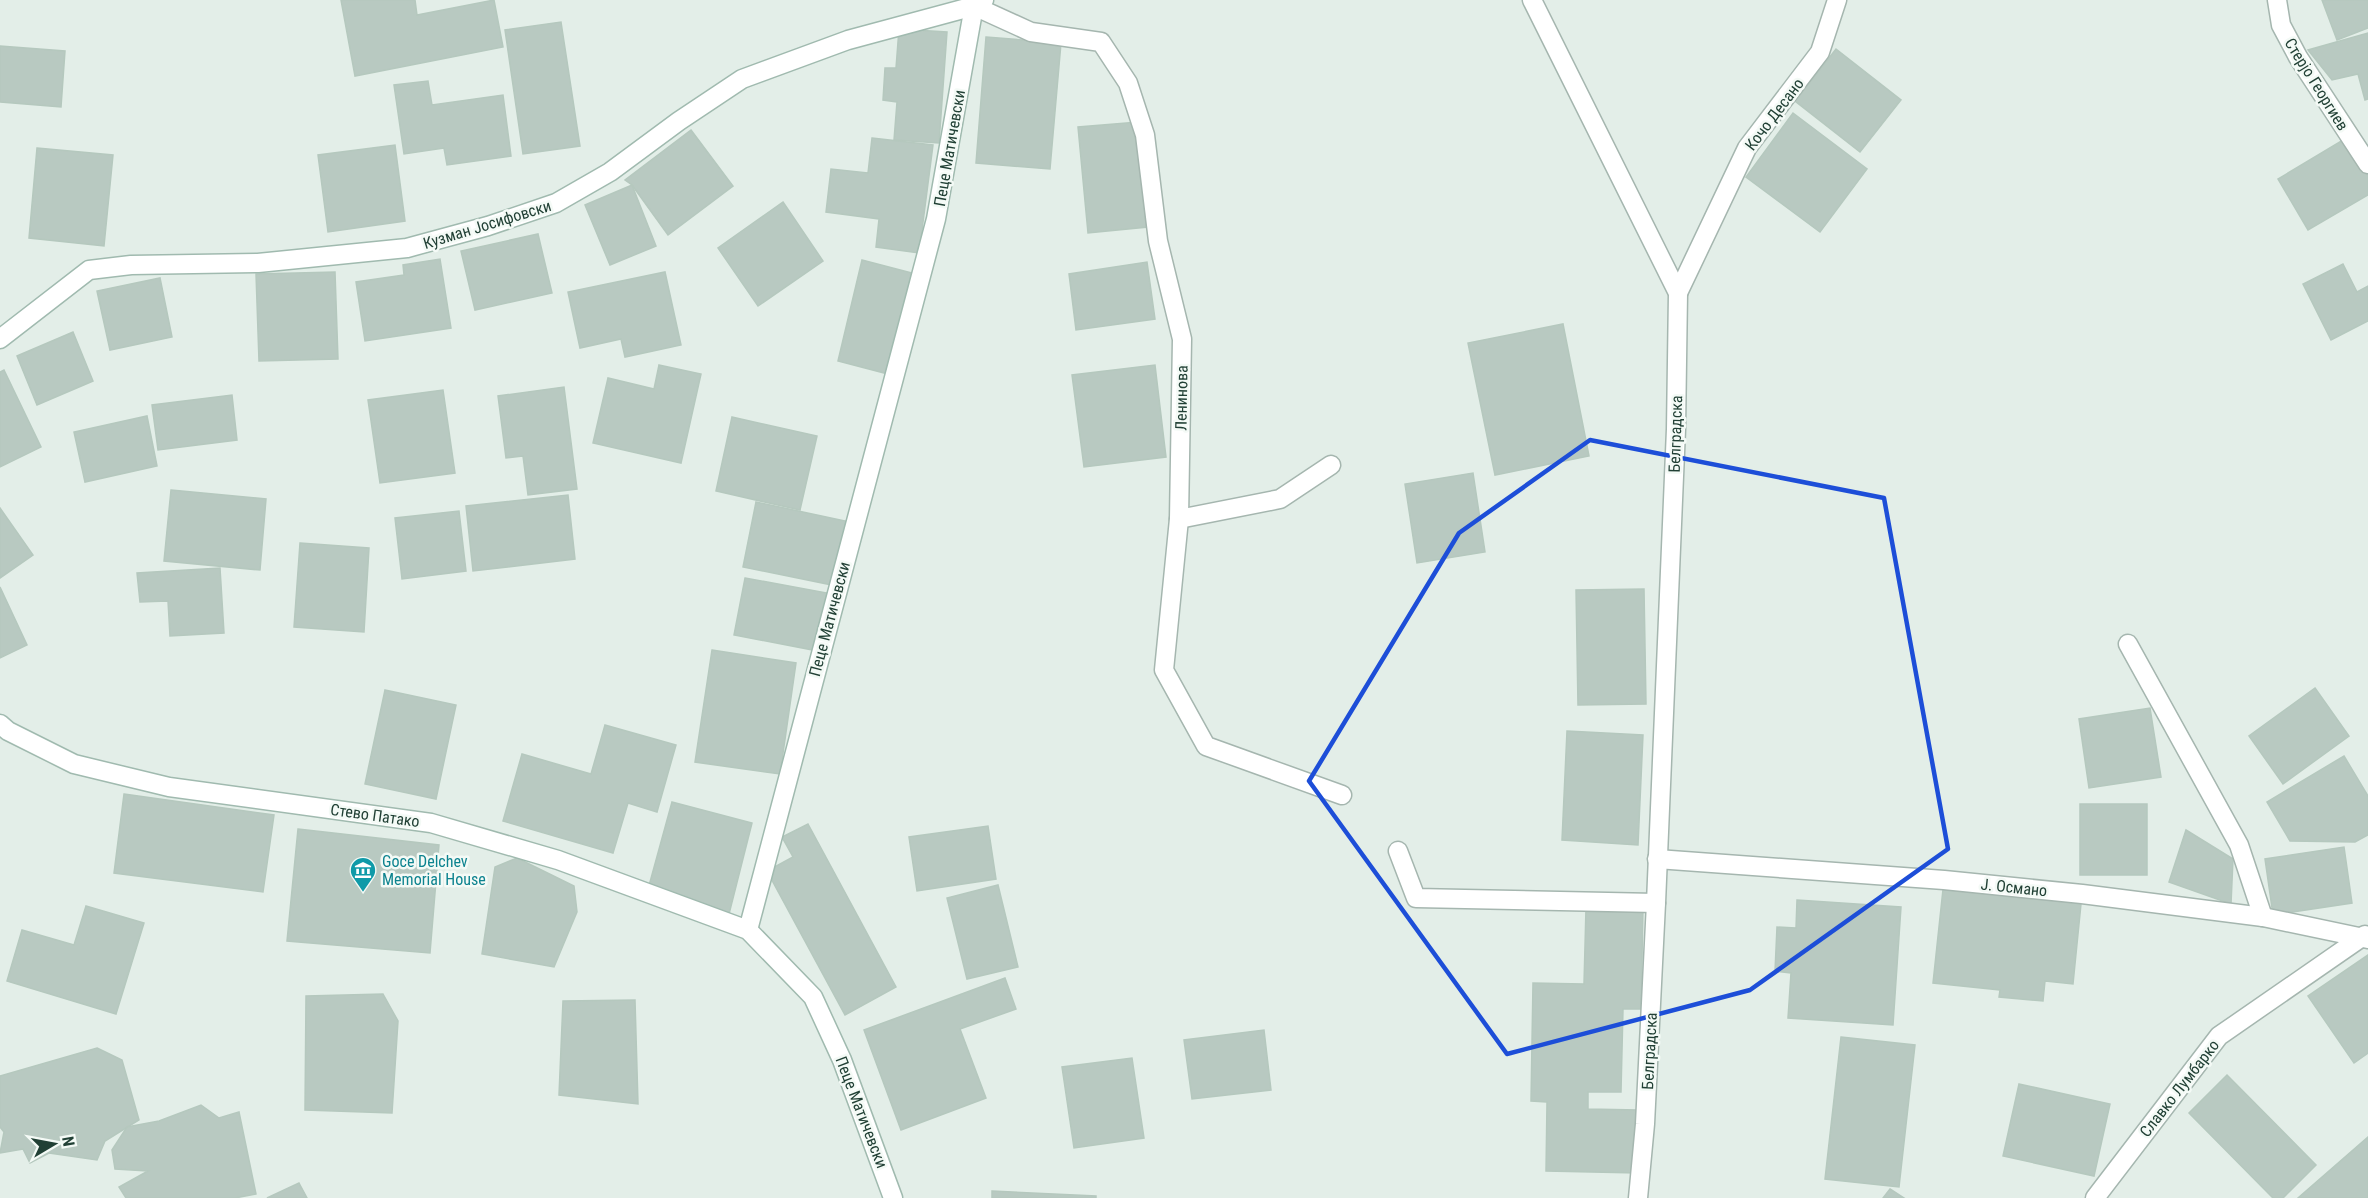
<svg xmlns="http://www.w3.org/2000/svg" width="2368" height="1198" viewBox="0 0 2368 1198" font-family="'Roboto Condensed',sans-serif">
	<style>
		.building { fill: #b8c9c1; stroke: #b5c8be; stroke-width: 1.5 }
		.lines { fill: none; stroke-linecap: round; stroke-linejoin: round }
		.street-casing { stroke: #a5b6af; stroke-width: 21 }
		.secondary-casing { stroke: #a0baaf; stroke-width: 21 }
		.street { stroke: #fff; stroke-width: 18 }
		.secondary { stroke: #fff; stroke-width: 18 }
		.marked { fill: none; stroke: #1d4ed8; stroke-width: 4.5; stroke-linejoin: round }
		.labels { text-anchor: middle; stroke-width: 5; stroke-linejoin: round; paint-order: stroke }
		.street-label { font-size: 16px; fill: #214035; stroke: #f4faf6 }
		.culture-label { font-size: 16px; fill: #0d838f; stroke: #f4faf6; text-anchor: start }
	</style>
	<rect width="100%" height="100%" fill="#e3eee8"/>
	<!-- building -->
	<g class="building">
		<path d="M 341,0 L 415,0 L 417,15 L 494,0 L 503,47 L 355,76 Z"/>
		<path d="M 2322,0 L 2368,0 L 2368,28 L 2337,40 Z"/>
		<path d="M 561,22 L 580,146 L 523,154 L 505,30 Z"/>
		<path d="M 899,29 L 947,32 L 939,143 L 894,140 L 897,102 L 883,100 L 885,68 L 896,68 Z"/>
		<path d="M 2368,33 L 2368,99 L 2365,100 L 2358,74 L 2332,80 L 2308,50 Z"/>
		<path d="M 986,37 L 1061,43 L 1050,169 L 976,163 Z"/>
		<path d="M 0,46 L 65,51 L 61,107 L 0,102 Z"/>
		<path d="M 1836,49 L 1901,100 L 1860,152 L 1795,101 Z"/>
		<path d="M 428,81 L 432,105 L 503,95 L 511,156 L 447,165 L 444,148 L 404,154 L 394,85 Z"/>
		<path d="M 1793,113 L 1867,169 L 1820,232 L 1746,177 Z"/>
		<path d="M 1138,122 L 1148,227 L 1088,233 L 1078,127 Z"/>
		<path d="M 691,130 L 733,186 L 668,235 L 632,185 L 625,180 Z"/>
		<path d="M 2348,137 L 2368,171 L 2368,195 L 2308,230 L 2278,179 Z"/>
		<path d="M 872,138 L 933,145 L 919,253 L 876,247 L 879,219 L 826,212 L 831,169 L 868,173 Z"/>
		<path d="M 395,145 L 405,221 L 328,232 L 318,155 Z"/>
		<path d="M 37,148 L 113,155 L 104,246 L 29,238 Z"/>
		<path d="M 632,185 L 656,246 L 610,265 L 585,205 Z"/>
		<path d="M 783,202 L 823,261 L 758,306 L 718,248 Z"/>
		<path d="M 538,234 L 552,293 L 475,310 L 461,251 Z"/>
		<path d="M 440,259 L 451,328 L 365,341 L 356,282 L 404,275 L 403,265 Z"/>
		<path d="M 862,260 L 912,273 L 888,374 L 838,361 Z"/>
		<path d="M 1147,262 L 1155,319 L 1076,330 L 1069,274 Z"/>
		<path d="M 2343,264 L 2357,292 L 2368,286 L 2368,321 L 2331,340 L 2303,284 Z"/>
		<path d="M 335,272 L 338,359 L 259,361 L 256,274 Z"/>
		<path d="M 665,272 L 681,345 L 625,357 L 621,339 L 580,348 L 568,292 Z"/>
		<path d="M 160,278 L 172,337 L 110,350 L 97,291 Z"/>
		<path d="M 1563,324 L 1589,456 L 1495,475 L 1468,343 Z"/>
		<path d="M 73,332 L 93,381 L 37,405 L 17,356 Z"/>
		<path d="M 659,365 L 701,374 L 681,463 L 593,443 L 608,378 L 654,389 Z"/>
		<path d="M 1155,365 L 1166,457 L 1084,467 L 1072,375 Z"/>
		<path d="M 4,370 L 41,447 L 0,467 L 0,372 Z"/>
		<path d="M 564,387 L 577,489 L 528,495 L 523,456 L 506,458 L 498,396 Z"/>
		<path d="M 443,390 L 455,473 L 380,483 L 368,400 Z"/>
		<path d="M 232,395 L 237,440 L 158,450 L 152,405 Z"/>
		<path d="M 147,416 L 157,466 L 85,482 L 74,432 Z"/>
		<path d="M 732,417 L 817,436 L 800,510 L 716,491 Z"/>
		<path d="M 1473,473 L 1485,552 L 1417,563 L 1405,484 Z"/>
		<path d="M 171,490 L 266,499 L 260,570 L 164,561 Z"/>
		<path d="M 568,495 L 575,559 L 473,571 L 466,506 Z"/>
		<path d="M 756,502 L 850,522 L 837,586 L 743,567 Z"/>
		<path d="M 0,508 L 33,555 L 0,578 Z"/>
		<path d="M 459,511 L 466,571 L 402,579 L 395,518 Z"/>
		<path d="M 300,543 L 369,548 L 364,632 L 294,627 Z"/>
		<path d="M 220,568 L 224,633 L 170,636 L 168,601 L 140,602 L 137,573 Z"/>
		<path d="M 745,578 L 827,593 L 818,651 L 734,635 Z"/>
		<path d="M 0,587 L 27,645 L 0,658 Z"/>
		<path d="M 1644,589 L 1646,704 L 1578,705 L 1576,590 Z"/>
		<path d="M 712,650 L 796,663 L 780,774 L 695,762 Z"/>
		<path d="M 2315,688 L 2349,736 L 2283,784 L 2249,736 Z"/>
		<path d="M 385,690 L 456,705 L 436,799 L 365,784 Z"/>
		<path d="M 2150,708 L 2161,777 L 2089,788 L 2079,719 Z"/>
		<path d="M 605,725 L 676,745 L 657,812 L 628,803 L 613,853 L 503,821 L 522,754 L 591,774 Z"/>
		<path d="M 1567,731 L 1643,735 L 1638,845 L 1562,840 Z"/>
		<path d="M 2344,756 L 2368,796 L 2368,835 L 2355,842 L 2290,841 L 2267,802 Z"/>
		<path d="M 124,794 L 274,815 L 263,892 L 114,873 Z"/>
		<path d="M 672,802 L 752,823 L 729,914 L 647,893 Z"/>
		<rect x="2080" y="804" width="67" height="71"/>
		<path d="M 808,824 L 896,987 L 845,1015 L 767,871 L 793,857 L 782,837 Z"/>
		<path d="M 988,826 L 996,879 L 917,891 L 909,837 Z"/>
		<path d="M 298,829 L 439,845 L 430,953 L 287,941 Z"/>
		<path d="M 2186,830 L 2233,859 L 2231,904 L 2169,882 Z"/>
		<path d="M 2344,847 L 2352,903 L 2273,915 L 2265,859 Z"/>
		<path d="M 517,858 L 574,886 L 577,912 L 554,967 L 482,954 L 495,867 Z"/>
		<path d="M 1944,880 L 2082,894 L 2073,984 L 2045,981 L 2043,1001 L 1999,997 L 2000,990 L 1933,983 Z"/>
		<path d="M 998,885 L 1018,967 L 967,979 L 947,898 Z"/>
		<path d="M 1797,900 L 1901,907 L 1893,1025 L 1788,1018 L 1791,973 L 1775,971 L 1777,927 L 1796,928 Z"/>
		<path d="M 86,906 L 144,923 L 116,1014 L 7,981 L 22,930 L 74,945 Z"/>
		<path d="M 1586,908 L 1643,908 L 1641,1009 L 1623,1009 L 1621,1092 L 1588,1092 L 1588,1109 L 1638,1110 L 1637,1173 L 1546,1171 L 1547,1102 L 1531,1101 L 1533,983 L 1584,984 Z"/>
		<path d="M 2368,955 L 2368,1053 L 2354,1063 L 2308,996 Z"/>
		<path d="M 1005,978 L 1016,1009 L 960,1029 L 986,1098 L 901,1130 L 864,1030 Z"/>
		<path d="M 383,994 L 398,1021 L 392,1113 L 305,1110 L 306,996 Z"/>
		<path d="M 635,1000 L 638,1104 L 559,1095 L 563,1001 Z"/>
		<path d="M 1264,1030 L 1271,1090 L 1192,1099 L 1184,1040 Z"/>
		<path d="M 1841,1037 L 1915,1045 L 1899,1187 L 1825,1179 Z"/>
		<path d="M 97,1048 L 122,1060 L 139,1120 L 105,1141 L 97,1160 L 49,1153 L 30,1163 L 23,1149 L 0,1153 L 4,1132 L 0,1127 L 0,1076 Z"/>
		<path d="M 1132,1058 L 1144,1138 L 1074,1148 L 1062,1067 Z"/>
		<path d="M 2227,1075 L 2316,1165 L 2283,1198 L 2273,1198 L 2189,1113 Z"/>
		<path d="M 2019,1084 L 2110,1104 L 2094,1176 L 2003,1156 Z"/>
		<path d="M 201,1105 L 219,1118 L 239,1112 L 256,1194 L 235,1198 L 126,1198 L 119,1187 L 148,1171 L 115,1169 L 112,1150 L 127,1127 L 159,1121 Z"/>
		<path d="M 2368,1137 L 2368,1198 L 2298,1198 Z"/>
		<path d="M 299,1183 L 307,1198 L 267,1198 Z"/>
		<path d="M 1890,1189 L 1904,1198 L 1883,1198 Z"/>
		<path d="M 992,1191 L 1096,1196 L 1096,1198 L 992,1198 Z"/>
	</g>
	<g class="lines">
		<!-- street casing -->
		<g class="street-casing">
			<g id="street">
				<path d="M 1532,0 L 1678,293 L 1676,429 L 1656,903 L 1645,1124 L 1638,1198"/>
				<path d="M 2277,0 L 2281,25 L 2298,57 L 2368,164"/>
				<path d="M 974,6 L 1031,32 L 1101,42 L 1128,83 L 1145,135 L 1158,241 L 1182,339 L 1179,519 L 1164,670 L 1206,746 L 1342,795"/>
				<path d="M 1678,293 L 1747,148 L 1820,52 L 1837,0"/>
				<path d="M 1179,519 L 1280,499 L 1331,465"/>
				<path d="M 2128,644 L 2239,845 L 2263,917"/>
				<path d="M 1398,851 L 1416,898 L 1656,903"/>
				<path d="M 1657,859 L 1944,880 L 2082,894 L 2263,917 L 2368,939"/>
				<path d="M 2095,1198 L 2219,1036 L 2365,935"/>
			</g>
		</g>
		<!-- secondary casing -->
		<g class="secondary-casing">
			<g id="secondary">
				<path d="M 0,339 L 89,270 L 131,265 L 258,263 L 407,248 L 488,226 L 556,203 L 610,172 L 679,121 L 742,79 L 848,40 L 974,6 L 984,0"/>
				<path d="M 0,724 L 8,731 L 74,764 L 169,787 L 431,823 L 558,860 L 748,930 L 813,997 L 842,1060 L 893,1198"/>
				<path d="M 748,930 L 936,219 L 974,6"/>
			</g>
		</g>
		<!-- street -->
		<use href="#street" class="street"/>
		<!-- secondary -->
		<use href="#secondary" class="secondary"/>
	</g>
	<!-- marked area -->
	<path class="marked" d="M 1590,440 L 1884,498 L 1948,849 L 1750,990 L 1507,1054 L 1309,781 L 1459,533 Z"/>
	<!-- icons -->
	<defs>
		<g id="museum-pin" transform="scale(1.35)"><path d="M0 17L-7.5 6A9.5 9.5 0 1 1 7.5 6Z" fill="#0f9aa8" stroke="#f4faf6"/><path d="M0-6L6-3V-2H-6V-3ZM-5-1h2V3h-2ZM-1-1h2V3h-2ZM3-1h2V3H3ZM-6 4H6V6H-6Z" fill="#fff"/></g>
	</defs>
	<g fill-rule="evenodd">
		<use href="#museum-pin" x="363" y="870"/>
	</g>
	<g class="labels">
		<!-- street labels -->
		<g class="street-label">
			<text transform="translate(2317 84) rotate(58)" y="6">Стерјо Георгиев</text>
			<text transform="translate(1774 114) rotate(-53)" y="6">Кочо Десано</text>
			<text transform="translate(949 148) rotate(-80)" y="6">Пеце Матичевски</text>
			<text transform="translate(487 224) rotate(-17)" y="6">Кузман Јосифовски</text>
			<text transform="translate(1181 398) rotate(-89)" y="6">Ленинова</text>
			<text transform="translate(1675 434) rotate(-88)" y="6">Белградска</text>
			<text transform="translate(829 619) rotate(-75)" y="6">Пеце Матичевски</text>
			<text transform="translate(375 815) rotate(8)" y="6">Стево Патако</text>
			<text transform="translate(2014 887) rotate(6)" y="6">Ј. Османо</text>
			<text transform="translate(1649 1051) rotate(-87)" y="6">Белградска</text>
			<text transform="translate(2179 1088) rotate(-52)" y="6">Славко Лумбарко</text>
			<text transform="translate(862 1112) rotate(69)" y="6">Пеце Матичевски</text>
		</g>
		<!-- culture labels -->
		<g class="culture-label">
			<text x="382" y="867">Goce Delchev<tspan x="382" dy="18">Memorial House</tspan></text>
		</g>
	</g>
	<!-- north arrow -->
	<g transform="translate(54 1144) rotate(80)" stroke="#f4faf6" stroke-width="4.5" paint-order="stroke">
	<path d="M0-4.5L10 22L0 15L-10 22Z" fill="#214035"/>
	<text y="-9" font-size="16" font-weight="bold" text-anchor="middle" fill="#214035">N</text>
	</g>
</svg>
